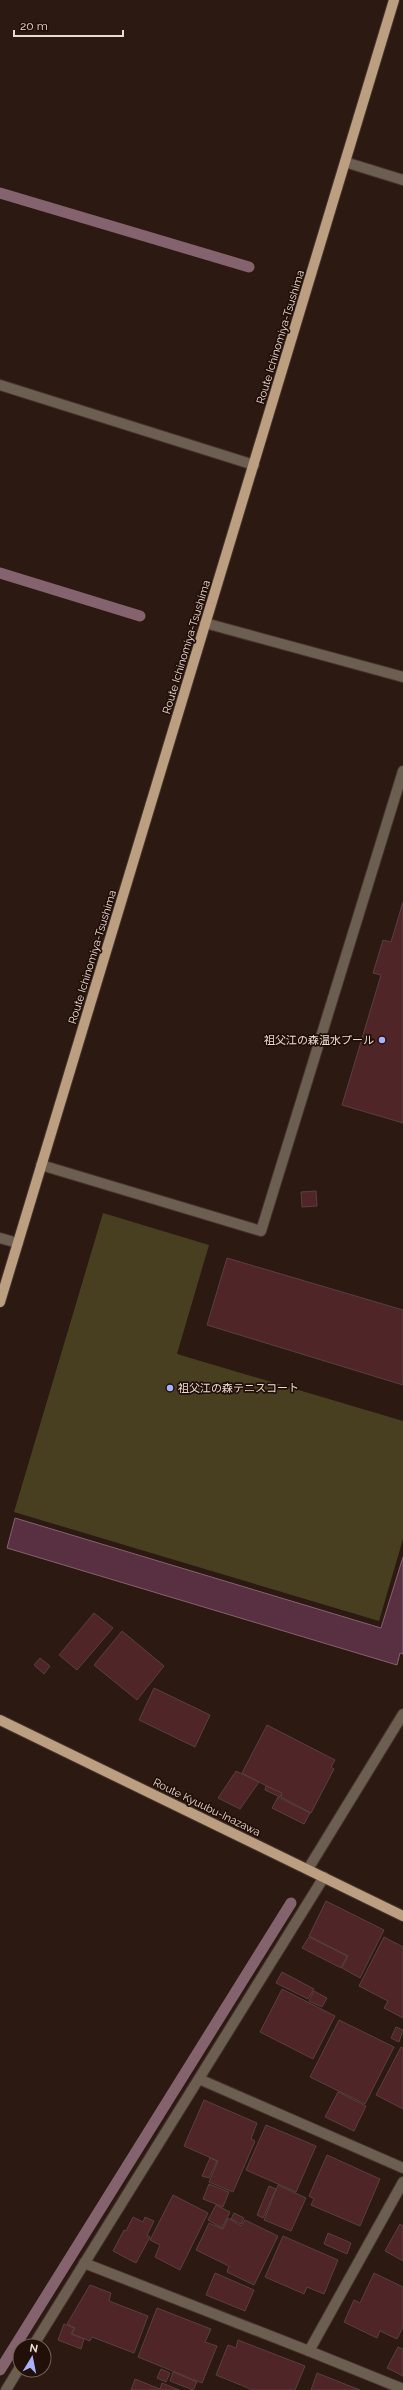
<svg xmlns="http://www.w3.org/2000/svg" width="403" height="2390" viewBox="0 0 403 2390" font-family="Raleway,'Noto Sans JP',sans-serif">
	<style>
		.green { fill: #483f21 }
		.water { fill: #593042; stroke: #84636e }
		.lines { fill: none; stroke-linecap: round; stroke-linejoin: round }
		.stream { stroke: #84636e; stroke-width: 11 }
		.building { fill: #502528; stroke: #584040 }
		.minor-casing { stroke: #46342c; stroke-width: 12 }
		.major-casing { stroke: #46342c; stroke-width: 12 }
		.minor { stroke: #6c5e50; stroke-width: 10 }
		.major { stroke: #bc9e81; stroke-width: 10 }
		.poi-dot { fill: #a7b1fc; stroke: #221008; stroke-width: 1.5 }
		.labels { text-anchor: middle; stroke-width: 3.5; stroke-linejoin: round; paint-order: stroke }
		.street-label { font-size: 11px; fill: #e8dad4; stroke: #221008 }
		.poi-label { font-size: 11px; fill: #e8dad4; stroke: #221008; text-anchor: end }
	</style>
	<rect width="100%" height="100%" fill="#2c1911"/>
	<!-- green -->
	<path class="green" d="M 103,1213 L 209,1245 L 177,1354 L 403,1421 L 403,1539 L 379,1621 L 14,1512 Z"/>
	<!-- water -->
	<path class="water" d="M 15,1518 L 381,1628 L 403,1557 L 403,1654 L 400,1653 L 397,1665 L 7,1548 Z"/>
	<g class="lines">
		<!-- stream -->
		<g class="stream">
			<path d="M 0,193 L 249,267"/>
			<path d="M 0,573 L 140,616"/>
			<path d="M 0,2370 L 291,1903"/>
		</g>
	</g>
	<!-- building -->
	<g class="building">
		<path d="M 403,902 L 403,1123 L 342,1105 L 381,975 L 373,973 L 383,940 L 391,942 Z"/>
		<path d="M 316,1191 L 317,1206 L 302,1207 L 301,1192 Z"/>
		<path d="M 227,1258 L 403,1310 L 403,1385 L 207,1325 Z"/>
		<path d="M 94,1613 L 113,1628 L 77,1670 L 59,1655 Z"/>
		<path d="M 122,1631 L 164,1666 L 137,1700 L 94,1665 Z"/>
		<path d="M 40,1658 L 50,1666 L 44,1674 L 34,1665 Z"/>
		<path d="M 154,1688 L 210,1715 L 195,1747 L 139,1720 Z"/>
		<path d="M 267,1725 L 335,1760 L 331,1767 L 334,1769 L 311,1813 L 281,1797 L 282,1794 L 242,1773 Z"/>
		<path d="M 236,1771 L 259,1782 L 240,1809 L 218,1798 Z"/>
		<path d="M 266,1786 L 282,1793 L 280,1797 L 265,1790 Z"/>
		<path d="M 278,1797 L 310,1813 L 304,1824 L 272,1808 Z"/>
		<path d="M 326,1901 L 384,1930 L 360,1978 L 342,1968 L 348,1956 L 309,1936 Z"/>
		<path d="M 309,1937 L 347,1956 L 341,1968 L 302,1948 Z"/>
		<path d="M 384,1937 L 403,1947 L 403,2018 L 384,2008 L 388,2001 L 359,1986 Z"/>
		<path d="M 282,1972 L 314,1989 L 308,1999 L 276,1983 Z"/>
		<path d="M 282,1989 L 335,2016 L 313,2059 L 260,2032 Z"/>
		<path d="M 314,1991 L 327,1998 L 322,2007 L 309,2001 Z"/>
		<path d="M 339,2020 L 394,2047 L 365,2104 L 310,2077 Z"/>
		<path d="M 396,2027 L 403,2030 L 399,2042 L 391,2038 Z"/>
		<path d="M 401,2047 L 403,2048 L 403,2109 L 376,2095 Z"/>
		<path d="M 338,2092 L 366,2106 L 354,2131 L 325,2117 Z"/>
		<path d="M 204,2100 L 257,2123 L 251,2139 L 255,2141 L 233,2192 L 209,2182 L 218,2161 L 184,2146 Z"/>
		<path d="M 266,2125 L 316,2146 L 296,2192 L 246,2170 Z"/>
		<path d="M 327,2155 L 380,2179 L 360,2226 L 311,2205 L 314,2199 L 309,2196 Z"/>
		<path d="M 210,2158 L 217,2161 L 209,2178 L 202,2176 Z"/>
		<path d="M 209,2184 L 229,2192 L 223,2207 L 203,2199 Z"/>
		<path d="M 278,2185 L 306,2198 L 291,2231 L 264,2220 Z"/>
		<path d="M 269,2186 L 276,2189 L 263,2218 L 257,2215 Z"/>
		<path d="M 173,2195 L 208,2213 L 180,2270 L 155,2257 L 160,2245 L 150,2240 Z"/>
		<path d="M 216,2205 L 230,2212 L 222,2228 L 208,2220 Z"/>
		<path d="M 234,2213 L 244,2218 L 241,2224 L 231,2219 Z"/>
		<path d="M 133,2217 L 143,2222 L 145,2217 L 154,2221 L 147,2235 L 150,2237 L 136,2263 L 113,2251 L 124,2230 L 126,2231 Z"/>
		<path d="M 228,2218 L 241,2226 L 245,2220 L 278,2236 L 254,2285 L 227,2272 L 229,2266 L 196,2250 L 209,2223 L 223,2229 Z"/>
		<path d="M 400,2224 L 403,2226 L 403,2261 L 385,2251 Z"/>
		<path d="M 328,2233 L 351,2243 L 347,2254 L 324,2244 Z"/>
		<path d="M 283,2236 L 338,2260 L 324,2294 L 307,2287 L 304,2294 L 265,2277 Z"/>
		<path d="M 215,2273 L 254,2290 L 245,2311 L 206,2295 Z"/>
		<path d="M 374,2273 L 403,2287 L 403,2327 L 397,2339 L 380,2331 L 377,2338 L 344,2322 L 354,2300 L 360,2303 Z"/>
		<path d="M 90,2285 L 111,2293 L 109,2301 L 148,2316 L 134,2353 L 92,2337 L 90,2341 L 72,2334 L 75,2328 L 67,2324 Z"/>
		<path d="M 157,2308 L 211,2329 L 205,2342 L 217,2346 L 202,2383 L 138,2357 Z"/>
		<path d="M 64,2324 L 74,2328 L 71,2334 L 84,2339 L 81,2349 L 58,2340 Z"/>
		<path d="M 238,2340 L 305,2366 L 295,2390 L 253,2390 L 216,2375 L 228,2345 L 236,2348 Z"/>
		<path d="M 398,2347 L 403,2349 L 403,2376 L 387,2368 Z"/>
		<path d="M 161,2369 L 170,2373 L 166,2382 L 157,2378 Z"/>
		<path d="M 173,2372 L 197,2382 L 193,2390 L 170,2381 Z"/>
		<path d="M 317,2373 L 360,2390 L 311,2390 Z"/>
		<path d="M 135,2379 L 160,2389 L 162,2383 L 179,2390 L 131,2390 Z"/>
	</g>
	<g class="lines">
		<!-- minor casing -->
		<g class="minor-casing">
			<g id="minor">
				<path d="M 345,162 L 403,180"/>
				<path d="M 0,385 L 254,465"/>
				<path d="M 205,623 L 403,677"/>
				<path d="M 41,1165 L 261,1231 L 403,771"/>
				<path d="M 0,1238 L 18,1243"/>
				<path d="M 308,1869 L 403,1714"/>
				<path d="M 199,2079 L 403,2168"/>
				<path d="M 403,2182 L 309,2351 L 403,2389"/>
				<path d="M 84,2263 L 309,2351"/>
				<path d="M 33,2346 L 324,1877"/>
				<path d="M 6,2390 L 20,2367"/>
			</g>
		</g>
		<!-- major casing -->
		<g class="major-casing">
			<g id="major">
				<path d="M 0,1302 L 394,0"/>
				<path d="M 0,1720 L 403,1916"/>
			</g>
		</g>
		<!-- minor -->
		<use href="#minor" class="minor"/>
		<!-- major -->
		<use href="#major" class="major"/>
	</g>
	<!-- markers -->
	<g class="poi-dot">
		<circle cx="382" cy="1040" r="4"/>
		<circle cx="170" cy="1388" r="4"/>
	</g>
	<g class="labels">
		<!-- street labels -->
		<g class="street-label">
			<text transform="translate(280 337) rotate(-73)" y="4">Route Ichinomiya-Tsushima</text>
			<text transform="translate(186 647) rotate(-73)" y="4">Route Ichinomiya-Tsushima</text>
			<text transform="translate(92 957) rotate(-73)" y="4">Route Ichinomiya-Tsushima</text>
			<text transform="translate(207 1807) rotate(26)" y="4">Route Kyuubu-Inazawa</text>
		</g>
		<!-- poi labels -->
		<g class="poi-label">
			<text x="374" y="1044">祖父江の森温水プール</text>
			<text x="178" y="1392" text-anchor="start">祖父江の森テニスコート</text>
		</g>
	</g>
	<!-- north arrow -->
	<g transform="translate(32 2358) rotate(10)"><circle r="19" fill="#221008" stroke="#71615a"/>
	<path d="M0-3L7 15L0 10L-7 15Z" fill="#a7b1fc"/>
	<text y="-6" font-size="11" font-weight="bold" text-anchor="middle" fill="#e8dad4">N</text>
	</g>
	<!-- scale -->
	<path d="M14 30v6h109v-6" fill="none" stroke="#e8dad4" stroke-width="2"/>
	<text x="20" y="30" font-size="12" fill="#e8dad4" stroke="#221008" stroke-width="3" paint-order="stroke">20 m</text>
</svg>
